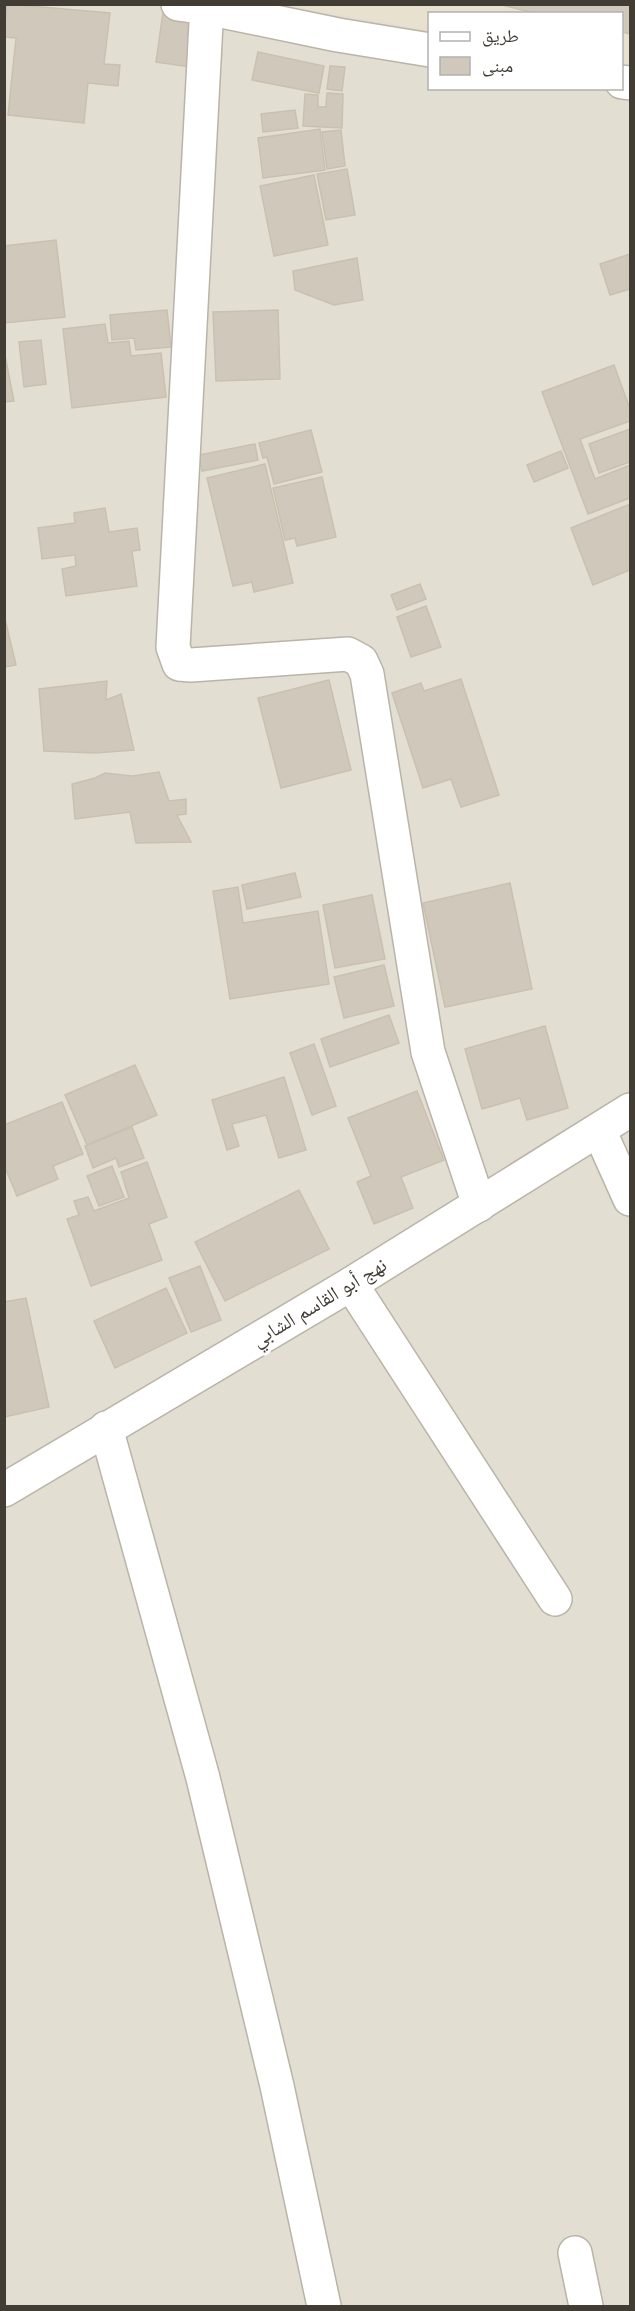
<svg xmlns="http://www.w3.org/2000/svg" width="635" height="2311" viewBox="0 0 635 2311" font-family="'Golos Text','Noto Naskh Arabic',sans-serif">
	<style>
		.residential { fill: #e3ded2; fill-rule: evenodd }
		.education { fill: #e8e1cf }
		.building { fill: #d0c8bb; stroke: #cac0af; stroke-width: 1.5 }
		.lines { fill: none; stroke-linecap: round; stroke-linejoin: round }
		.minor-casing { stroke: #bab4a8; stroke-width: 36 }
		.minor { stroke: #fff; stroke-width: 33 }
		.labels { text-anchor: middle; stroke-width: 6; stroke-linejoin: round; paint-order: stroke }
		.street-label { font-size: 20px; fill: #413c34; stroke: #fff }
	</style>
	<rect width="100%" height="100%" fill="#f0ece4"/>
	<!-- residential -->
	<path class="residential" d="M 5,5 L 630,5 L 630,2306 L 5,2306 ZM 430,14 L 622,14 L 622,88 L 430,88 Z"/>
	<!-- education -->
	<path class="education" d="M 280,5 L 630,5 L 630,65 L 622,64 L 622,14 L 430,14 L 429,30 Z"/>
	<!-- building -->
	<g class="building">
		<path d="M 7,4 L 110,13 L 104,64 L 120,65 L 118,86 L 88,83 L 84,123 L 8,115 L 16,38 L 4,37 Z"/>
		<path d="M 498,4 L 630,4 L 630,34 L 622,32 L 622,14 L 538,14 Z"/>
		<path d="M 163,12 L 197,16 L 191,67 L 156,62 Z"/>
		<path d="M 258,52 L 324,66 L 319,93 L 252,80 Z"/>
		<path d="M 330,66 L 345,67 L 342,91 L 327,89 Z"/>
		<path d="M 327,93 L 343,94 L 342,128 L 303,126 L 305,94 L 318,95 L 318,107 L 326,107 Z"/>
		<path d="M 295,110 L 298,128 L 263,132 L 261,114 Z"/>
		<path d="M 320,129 L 325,170 L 263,178 L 258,138 Z"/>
		<path d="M 341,130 L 345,166 L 327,169 L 322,132 Z"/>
		<path d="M 347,169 L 355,215 L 326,220 L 317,174 Z"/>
		<path d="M 314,175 L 328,245 L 274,256 L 260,186 Z"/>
		<path d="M 56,240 L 65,317 L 4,323 L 4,246 Z"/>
		<path d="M 630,254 L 630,289 L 610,295 L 600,264 Z"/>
		<path d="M 357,258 L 363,300 L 334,305 L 295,290 L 293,271 Z"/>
		<path d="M 167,310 L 171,347 L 136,350 L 134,338 L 112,340 L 110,315 Z"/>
		<path d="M 278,310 L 280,379 L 216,381 L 213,312 Z"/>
		<path d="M 105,324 L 108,343 L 129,341 L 131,356 L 161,353 L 166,397 L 72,408 L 63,329 Z"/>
		<path d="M 41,340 L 46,384 L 24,387 L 19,342 Z"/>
		<path d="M 4,350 L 14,401 L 4,402 Z"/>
		<path d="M 614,365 L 630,409 L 630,421 L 580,439 L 595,479 L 630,465 L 630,498 L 588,514 L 542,392 Z"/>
		<path d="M 630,429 L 630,462 L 599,473 L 589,444 Z"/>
		<path d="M 311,430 L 322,472 L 274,484 L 267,457 L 263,458 L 259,443 Z"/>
		<path d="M 255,444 L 258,460 L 202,471 L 199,455 Z"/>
		<path d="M 561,451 L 568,468 L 534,482 L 527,465 Z"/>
		<path d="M 265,464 L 293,583 L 254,592 L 252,582 L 233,586 L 207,478 Z"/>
		<path d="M 322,477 L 336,537 L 297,546 L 295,538 L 285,540 L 273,488 Z"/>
		<path d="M 630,504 L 630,570 L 593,585 L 571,528 Z"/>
		<path d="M 105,508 L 109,532 L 137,528 L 140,550 L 132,551 L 137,586 L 66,596 L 62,569 L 76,566 L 75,555 L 42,559 L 38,528 L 75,523 L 74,513 Z"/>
		<path d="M 420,584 L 426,599 L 397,610 L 391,595 Z"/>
		<path d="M 426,606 L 441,647 L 411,657 L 397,617 Z"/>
		<path d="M 4,615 L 16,665 L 4,667 Z"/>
		<path d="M 461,679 L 499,795 L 461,807 L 451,779 L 423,788 L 392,693 L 421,683 L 424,691 Z"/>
		<path d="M 329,680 L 351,770 L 281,788 L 258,698 Z"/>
		<path d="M 107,681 L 106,700 L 121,694 L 134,750 L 95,753 L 44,751 L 39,689 Z"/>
		<path d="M 159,772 L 169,801 L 186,799 L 186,814 L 177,815 L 191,842 L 136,843 L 130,812 L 75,819 L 72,784 L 95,778 L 105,773 L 132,776 Z"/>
		<path d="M 295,873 L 301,897 L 247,909 L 242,885 Z"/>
		<path d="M 510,883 L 532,989 L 445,1007 L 423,903 Z"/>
		<path d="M 238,887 L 243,923 L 318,911 L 329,984 L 230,999 L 213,891 Z"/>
		<path d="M 372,895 L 385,959 L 335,968 L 323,905 Z"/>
		<path d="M 384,965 L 394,1006 L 344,1018 L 334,977 Z"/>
		<path d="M 389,1015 L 399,1043 L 330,1067 L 321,1039 Z"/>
		<path d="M 545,1026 L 568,1108 L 527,1120 L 520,1098 L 482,1109 L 465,1049 Z"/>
		<path d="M 314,1044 L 336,1106 L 312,1115 L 290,1053 Z"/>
		<path d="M 135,1065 L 157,1115 L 87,1145 L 65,1095 Z"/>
		<path d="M 284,1077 L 306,1150 L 279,1158 L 266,1115 L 232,1124 L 239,1146 L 227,1150 L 212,1100 Z"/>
		<path d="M 417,1091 L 444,1160 L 401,1177 L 413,1208 L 374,1224 L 357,1182 L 371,1176 L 348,1118 Z"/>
		<path d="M 62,1102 L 83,1154 L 53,1166 L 58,1179 L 17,1196 L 4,1165 L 4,1125 Z"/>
		<path d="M 132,1127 L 144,1158 L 119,1167 L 116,1158 L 93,1168 L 85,1146 Z"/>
		<path d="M 147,1162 L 167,1217 L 149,1224 L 162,1260 L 91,1286 L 67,1219 L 79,1215 L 74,1201 L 88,1197 L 94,1211 L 129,1198 L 121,1172 Z"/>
		<path d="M 112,1166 L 124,1197 L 99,1206 L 87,1176 Z"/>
		<path d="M 299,1190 L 329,1249 L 225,1301 L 195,1242 Z"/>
		<path d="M 200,1266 L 221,1320 L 191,1332 L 169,1278 Z"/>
		<path d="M 166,1288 L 187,1333 L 115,1368 L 94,1321 Z"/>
		<path d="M 26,1298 L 49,1407 L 4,1417 L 4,1302 Z"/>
	</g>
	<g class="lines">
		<!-- minor casing -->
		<g class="minor-casing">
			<g id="minor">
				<path d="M 178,4 L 207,8 L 338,35 L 430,50"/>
				<path d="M 207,4 L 173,647 L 179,664 L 191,665 L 348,654 L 361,661 L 367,674 L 428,1052 L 479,1205"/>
				<path d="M 622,82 L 630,83"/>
				<path d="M 599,1130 L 630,1199"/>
				<path d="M 351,1284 L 555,1599"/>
				<path d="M 106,1428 L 203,1778 L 277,2086 L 324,2306"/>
				<path d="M 4,1490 L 351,1284 L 630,1110"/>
				<path d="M 575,2253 L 586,2306"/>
			</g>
		</g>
		<!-- minor -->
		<use href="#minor" class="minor"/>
	</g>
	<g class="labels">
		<!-- street labels -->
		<g class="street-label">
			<text transform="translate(319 1302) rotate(-31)" y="7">نهج أبو القاسم الشابي</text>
		</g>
	</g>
	<!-- border -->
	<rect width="635" height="2311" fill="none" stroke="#413c34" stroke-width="12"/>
	<!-- legend -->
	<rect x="428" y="12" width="195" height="78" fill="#ffffff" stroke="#b3b1ae" stroke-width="1.5"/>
	<rect x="440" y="32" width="30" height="9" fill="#ffffff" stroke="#b3b1ae" stroke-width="1.5"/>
	<text x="482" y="42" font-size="18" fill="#413c34">طريق</text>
	<rect x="440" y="57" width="30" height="18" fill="#d0c8bb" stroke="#b3b1ae" stroke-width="1.5"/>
	<text x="482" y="72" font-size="18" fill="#413c34">مبنى</text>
</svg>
